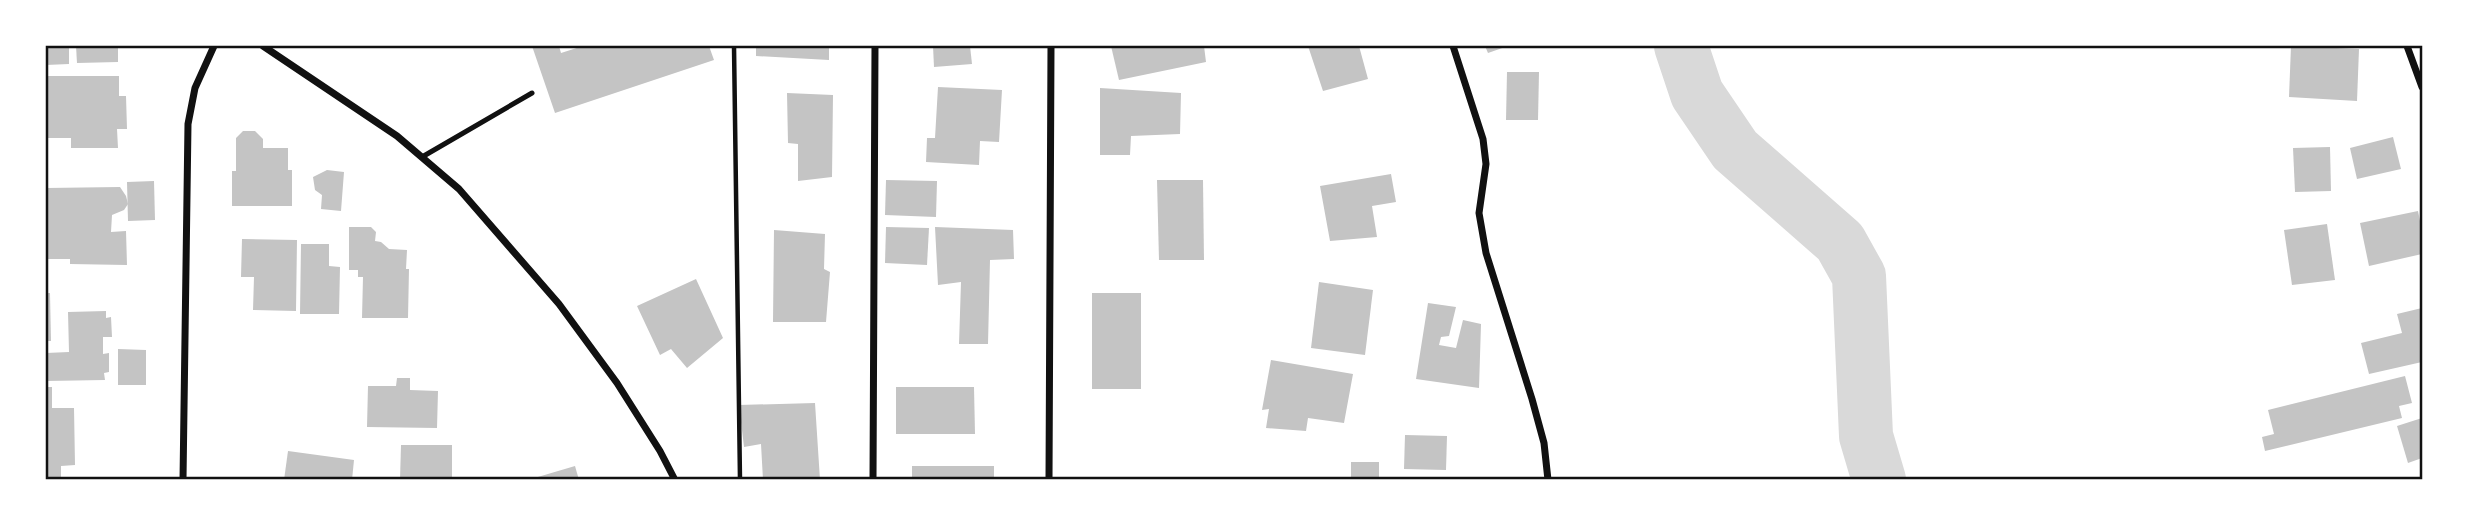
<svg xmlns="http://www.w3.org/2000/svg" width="2468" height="525" viewBox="0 0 2468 525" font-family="'PT Sans Narrow',sans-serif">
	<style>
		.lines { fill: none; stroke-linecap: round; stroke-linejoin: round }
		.river { stroke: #d9d9d9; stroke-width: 54 }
		.building { fill: #c4c4c4 }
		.path { stroke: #111; stroke-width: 4.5 }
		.service { stroke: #111; stroke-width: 5 }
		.minor { stroke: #111; stroke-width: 7 }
		.neatline { fill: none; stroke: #111; stroke-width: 2.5 }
	</style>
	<rect width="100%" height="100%" fill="#fff"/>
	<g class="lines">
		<!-- river -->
		<path class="river" d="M 1681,46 L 1697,94 L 1735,150 L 1840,242 L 1859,276 L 1866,436 L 1879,480"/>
	</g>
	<!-- building -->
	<g class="building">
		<path d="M 46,46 L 69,46 L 69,64 L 46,65 Z"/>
		<path d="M 76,46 L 118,46 L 118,62 L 77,63 Z"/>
		<path d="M 532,46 L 559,46 L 561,53 L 583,46 L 709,46 L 714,60 L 555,113 Z"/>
		<path d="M 756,46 L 829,46 L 829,60 L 756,56 Z"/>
		<path d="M 933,46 L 970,46 L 972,64 L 934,67 Z"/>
		<path d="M 1111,46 L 1204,46 L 1206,62 L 1119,80 Z"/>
		<path d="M 1308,46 L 1359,46 L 1368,79 L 1323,91 Z"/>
		<path d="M 1485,46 L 1508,46 L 1488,53 Z"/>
		<path d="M 2291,46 L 2359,49 L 2357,101 L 2289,97 Z"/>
		<path d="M 1507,72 L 1539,72 L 1538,120 L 1506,120 Z"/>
		<path d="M 46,76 L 119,76 L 119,96 L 126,96 L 127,129 L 117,129 L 118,148 L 71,148 L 71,138 L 46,138 Z"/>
		<path d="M 938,87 L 1002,90 L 999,142 L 980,141 L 979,165 L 926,162 L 927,138 L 935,138 Z"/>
		<path d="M 1100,88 L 1181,93 L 1180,134 L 1131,136 L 1130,155 L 1100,155 Z"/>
		<path d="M 787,93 L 833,95 L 832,177 L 798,181 L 798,144 L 788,143 Z"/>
		<path d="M 243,131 L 255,131 L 263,139 L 263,148 L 288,148 L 288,170 L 292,170 L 292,206 L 232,206 L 232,171 L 236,171 L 236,138 Z"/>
		<path d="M 2393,137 L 2401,169 L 2357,179 L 2350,148 Z"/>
		<path d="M 2330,147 L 2331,191 L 2295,192 L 2293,148 Z"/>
		<path d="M 327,170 L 344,172 L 341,211 L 321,209 L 322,195 L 315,190 L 313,177 Z"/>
		<path d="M 1391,174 L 1396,202 L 1372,206 L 1377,237 L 1330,241 L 1320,186 Z"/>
		<path d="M 886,180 L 937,181 L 936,217 L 885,215 Z"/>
		<path d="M 1157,180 L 1203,180 L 1204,260 L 1159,260 Z"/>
		<path d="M 154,181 L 155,220 L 128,221 L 127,182 Z"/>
		<path d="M 120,187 L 126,196 L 128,204 L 124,210 L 112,215 L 111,232 L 126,231 L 127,265 L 70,264 L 70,259 L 46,259 L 46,188 Z"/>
		<path d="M 2418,211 L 2422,231 L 2422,254 L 2369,266 L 2360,223 Z"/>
		<path d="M 2327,224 L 2335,280 L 2292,285 L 2284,230 Z"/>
		<path d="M 349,227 L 371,227 L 376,232 L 375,241 L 381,242 L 389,249 L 407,250 L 406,269 L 409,269 L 408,318 L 362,318 L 363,277 L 358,277 L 358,270 L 349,270 Z"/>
		<path d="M 886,227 L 929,228 L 927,265 L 885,263 Z"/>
		<path d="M 935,227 L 1013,230 L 1014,259 L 990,260 L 988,344 L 959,344 L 961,282 L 938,285 Z"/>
		<path d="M 774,230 L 825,234 L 824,269 L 830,272 L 826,322 L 773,322 Z"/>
		<path d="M 242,239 L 297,240 L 296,311 L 253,310 L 254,277 L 241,277 Z"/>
		<path d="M 301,244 L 329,244 L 329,266 L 340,267 L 339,314 L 300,314 Z"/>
		<path d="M 696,279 L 723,338 L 687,368 L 671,349 L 660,355 L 637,306 Z"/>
		<path d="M 1319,282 L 1373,290 L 1365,355 L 1311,348 Z"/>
		<path d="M 46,293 L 50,293 L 51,341 L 46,341 Z"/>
		<rect x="1092" y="293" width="49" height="96"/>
		<path d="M 1428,303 L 1456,307 L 1449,336 L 1441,337 L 1439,345 L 1456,348 L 1463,320 L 1481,324 L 1479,388 L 1416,379 Z"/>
		<path d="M 2422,308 L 2422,362 L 2369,374 L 2361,343 L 2402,333 L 2397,314 Z"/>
		<path d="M 106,311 L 106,318 L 111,317 L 112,337 L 103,337 L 103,354 L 109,353 L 109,372 L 104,373 L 105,380 L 46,381 L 46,353 L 69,352 L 68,312 Z"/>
		<path d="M 118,349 L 146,350 L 146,385 L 118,385 Z"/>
		<path d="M 1271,360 L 1353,374 L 1344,423 L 1308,418 L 1306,431 L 1266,428 L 1269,409 L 1262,410 Z"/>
		<path d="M 2405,376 L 2412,403 L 2399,406 L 2402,418 L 2265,451 L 2262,437 L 2274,434 L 2268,410 Z"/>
		<path d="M 397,378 L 410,378 L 410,390 L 438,391 L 437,428 L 367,427 L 368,386 L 396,386 Z"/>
		<path d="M 46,387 L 52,387 L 52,408 L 74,408 L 75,465 L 61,466 L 61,480 L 46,480 Z"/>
		<path d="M 896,387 L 974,387 L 975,434 L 896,434 Z"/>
		<path d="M 815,403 L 820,480 L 763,480 L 761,444 L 744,447 L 739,405 Z"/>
		<path d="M 2422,418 L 2422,458 L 2408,463 L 2397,426 Z"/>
		<path d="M 1405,435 L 1447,436 L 1446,470 L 1404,469 Z"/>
		<path d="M 401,445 L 452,445 L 452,480 L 400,480 Z"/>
		<path d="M 288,451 L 354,460 L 352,480 L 284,480 Z"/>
		<rect x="1351" y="462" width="28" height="18"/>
		<path d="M 575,466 L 579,480 L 531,480 L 531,479 Z"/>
		<rect x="912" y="466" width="82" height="14"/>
	</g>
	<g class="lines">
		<!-- path -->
		<path class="path" d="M 734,46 L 740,480"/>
		<!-- service -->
		<path class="service" d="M 422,157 L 532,93"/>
		<!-- minor -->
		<g class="minor">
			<path d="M 263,46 L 397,136 L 459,189 L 559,304 L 617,383 L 660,451 L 675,480"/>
			<path d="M 1453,46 L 1483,139 L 1486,164 L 1479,213 L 1486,253 L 1532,399 L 1544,443 L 1548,480"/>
			<path d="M 2407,46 L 2422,87"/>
			<path d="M 183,480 L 188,124 L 195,88 L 214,46"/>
			<path d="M 873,480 L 875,46"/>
			<path d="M 1049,480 L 1051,46"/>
		</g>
	</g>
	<!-- border -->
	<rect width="2468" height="525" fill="none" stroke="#ffffff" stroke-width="94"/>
	<rect x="47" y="47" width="2374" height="431" class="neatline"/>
</svg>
